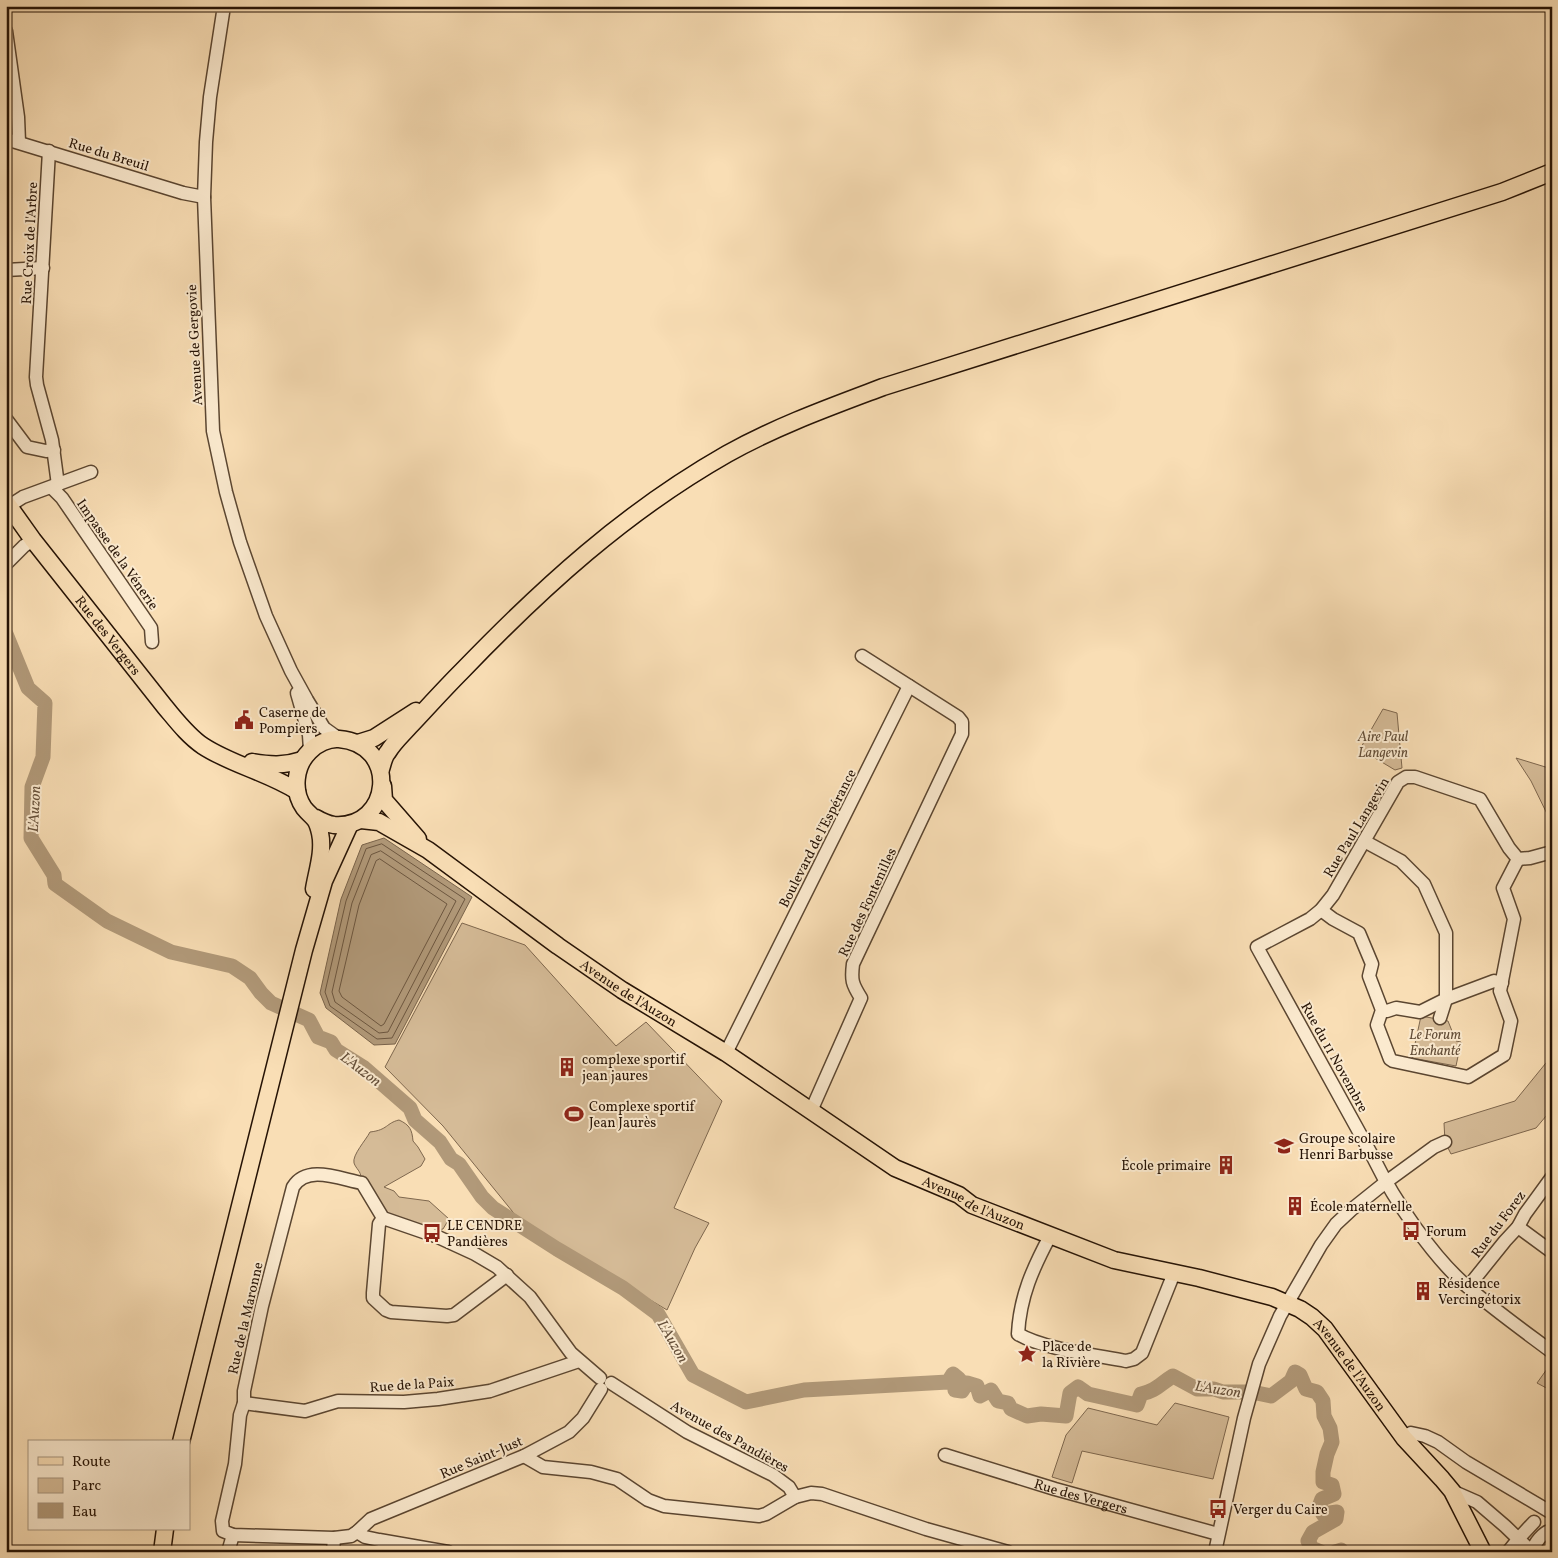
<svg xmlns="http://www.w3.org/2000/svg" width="1558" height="1558" viewBox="0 0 1558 1558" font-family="Vollkorn,serif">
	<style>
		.green { fill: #d5bb97; stroke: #7e674e }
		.water { fill: #b19979; stroke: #79634b }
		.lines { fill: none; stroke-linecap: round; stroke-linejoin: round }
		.shore { stroke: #6c563f; stroke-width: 1 }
		.river { stroke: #b19979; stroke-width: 15 }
		.minor-casing { stroke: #5b4631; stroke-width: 15 }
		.major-casing { stroke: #261305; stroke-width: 19 }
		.minor { stroke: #fbeacf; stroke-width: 12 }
		.major { stroke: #f9deb5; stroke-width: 16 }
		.labels { text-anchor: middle; stroke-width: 4; stroke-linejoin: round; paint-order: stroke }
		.street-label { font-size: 14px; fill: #261305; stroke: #fbeacf }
		.poi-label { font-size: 14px; fill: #261305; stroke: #fbeacf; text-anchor: start }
		.park-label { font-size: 14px; font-style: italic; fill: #634e38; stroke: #fbeacf }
		.water-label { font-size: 15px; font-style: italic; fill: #654f39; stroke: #fbeacf }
	</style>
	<rect width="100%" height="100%" fill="#f9deb5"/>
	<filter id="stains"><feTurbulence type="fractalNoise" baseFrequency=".004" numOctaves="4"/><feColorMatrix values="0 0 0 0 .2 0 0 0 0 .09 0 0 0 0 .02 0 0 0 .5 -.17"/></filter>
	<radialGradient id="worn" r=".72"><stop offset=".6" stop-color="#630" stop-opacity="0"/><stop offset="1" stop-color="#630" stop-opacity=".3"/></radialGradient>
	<!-- green -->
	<g class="green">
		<path d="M 1383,709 L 1397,713 L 1402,768 L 1395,770 L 1360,749 Z"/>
		<path d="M 1516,758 L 1552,769 L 1552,824 L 1531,781 Z"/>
		<path d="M 462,923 L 525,945 L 616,1046 L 646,1022 L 722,1101 L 674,1208 L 709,1223 L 695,1248 L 667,1310 L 521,1222 L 443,1126 L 385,1067 Z"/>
		<path d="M 1552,925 L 1552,1109 L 1536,1128 L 1451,1154 L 1445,1142 L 1444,1123 L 1515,1101 L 1550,1058 L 1551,1054 Z"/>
		<path d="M 1421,1016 L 1448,1021 L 1456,1041 L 1461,1042 L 1456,1066 L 1412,1058 Z"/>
		<path d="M 399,1120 C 410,1125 412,1130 413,1141 L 418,1147 L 425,1159 L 421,1166 L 384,1187 L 394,1191 L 399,1197 L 429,1201 L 449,1219 L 443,1229 L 432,1231 L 387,1213 L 361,1178 C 361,1171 356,1169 354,1163 C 352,1155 366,1140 370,1132 C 388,1130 386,1123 399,1120 Z"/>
		<path d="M 1552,1362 L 1552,1391 L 1537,1383 Z"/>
		<path d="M 1175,1403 L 1229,1417 L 1213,1479 L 1082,1451 L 1072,1483 L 1052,1477 L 1066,1435 L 1088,1408 L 1157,1425 Z"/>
	</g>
	<!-- water -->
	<path class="water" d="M 384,838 L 472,897 L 395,1044 L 374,1045 L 326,1008 L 320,993 L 341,899 L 362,845 Z"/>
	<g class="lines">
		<!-- shore -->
		<g class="shore">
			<path d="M 382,844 L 465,899 L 392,1038 L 377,1039 L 330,1006 L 325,992 L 346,901 L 366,849 Z"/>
			<path d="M 381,851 L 456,901 L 388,1032 L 379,1033 L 335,1002 L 332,992 L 352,903 L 371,855 Z"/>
			<path d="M 380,859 L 447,904 L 384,1024 L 381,1026 L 342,997 L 339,991 L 359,905 L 376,861 Z"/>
		</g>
		<!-- river -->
		<g class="river">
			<path d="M 6,634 L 28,688 L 45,703 L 43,757 L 32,787 L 31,838 L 54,875 L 55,884 L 107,921 L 171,952 L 232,966 L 250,978 L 261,993 L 271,1003 L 309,1020 L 318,1037 L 331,1042 L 336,1050 L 363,1067 L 410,1108 L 415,1120 L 440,1142 L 451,1159 L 459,1164 L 482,1197 L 493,1208 L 557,1249 L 623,1288 L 658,1314 L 693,1375 L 746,1402 L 804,1390 L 948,1382 L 953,1374 L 959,1379 L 955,1390 L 962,1391 L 967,1383 L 977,1386 L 980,1396 L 991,1390 L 998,1401 L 1008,1403 L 1011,1409 L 1027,1416 L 1041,1414 L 1066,1416 L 1070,1393 L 1078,1387 L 1088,1394 L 1137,1405 L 1141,1394 C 1156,1391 1160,1384 1173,1376 L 1197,1389 L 1214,1389 L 1223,1392 L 1252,1392 L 1271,1396 L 1291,1381 L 1295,1372 L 1300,1375 L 1306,1389 L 1317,1392 L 1323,1401 L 1324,1416 L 1330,1428 L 1332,1442 L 1327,1454 L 1323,1472 L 1323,1482 L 1332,1485 L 1334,1494 L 1322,1499 L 1319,1507 L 1323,1514 L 1337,1512 L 1336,1519 L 1313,1532 L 1308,1541 L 1312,1548 L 1321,1552"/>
			<path d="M 1335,1552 L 1341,1550 L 1340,1552"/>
		</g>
		<!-- minor casing -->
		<g class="minor-casing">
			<g id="minor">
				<path d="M 224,6 L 210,97 L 206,142 L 204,197 L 213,431 L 226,492 L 240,542 L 266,616 L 291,671 L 307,700 L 324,728 L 338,738"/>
				<path d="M 6,31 L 18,117 L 19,142"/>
				<path d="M 6,139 L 183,193 L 204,197"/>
				<path d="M 49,151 L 36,377 L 37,385 L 52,440 L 58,485"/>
				<path d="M 6,270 L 43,268"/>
				<path d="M 6,419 L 27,447 L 46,451 L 54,450"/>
				<path d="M 52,488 L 62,498 L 151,628 L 152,642"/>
				<path d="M 9,506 L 23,497 L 91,472"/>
				<path d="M 6,564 L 24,546 L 33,540"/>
				<path d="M 297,693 L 309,735 L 310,750"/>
				<path d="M 1364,841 L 1401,861 L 1424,884 L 1446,933 L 1446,999 L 1440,1018"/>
				<path d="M 1552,852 L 1530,858 L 1518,859 L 1509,848 L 1480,799 L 1415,777 L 1406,777 L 1398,782 L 1333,895 L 1321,910 L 1310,919 L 1257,947 L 1374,1159 C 1394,1200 1434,1259 1469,1288 C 1496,1311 1524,1331 1552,1352"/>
				<path d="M 1321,910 L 1333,919 L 1359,933 L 1372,964 L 1369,976 L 1382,1010 L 1377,1025 L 1390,1059 L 1393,1061 L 1468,1077 L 1504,1055 L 1511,1021 L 1500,991 L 1514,919 L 1503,888 L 1518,859"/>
				<path d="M 1382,1010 L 1387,1011 L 1396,1008 L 1420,1012 L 1446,999 L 1494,981 L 1502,983"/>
				<path d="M 726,1053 L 909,686"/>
				<path d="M 811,1111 L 861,998 C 852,984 851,980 853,964 L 962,734 L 962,722 L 958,717 L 862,656"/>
				<path d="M 383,1218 L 379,1224 L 373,1293 L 373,1298 L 386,1310 L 391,1312 L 447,1316 L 454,1315 L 507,1275"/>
				<path d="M 1518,1227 L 1552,1252"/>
				<path d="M 1050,1236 C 1033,1268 1020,1296 1018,1334 C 1043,1349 1095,1355 1126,1361 L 1134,1359 L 1142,1353 L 1174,1273"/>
				<path d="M 1468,1287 L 1505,1241 L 1518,1227 L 1525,1214 L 1552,1177"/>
				<path d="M 600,1378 L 571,1353 L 530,1297 L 497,1267 L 475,1254 L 438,1237 L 383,1218 L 362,1183 C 340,1179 307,1164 293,1187 L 262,1306 L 244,1391 L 244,1403 L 240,1415 L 235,1464 L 222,1521 L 223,1531 L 233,1535 L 334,1538 L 351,1536 L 357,1532 L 371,1519 L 524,1456 L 569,1432 L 583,1418 L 601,1389"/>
				<path d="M 611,1383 L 687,1432 L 773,1475 L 789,1487 L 795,1497 L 811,1493 L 822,1494 L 926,1529 L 1008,1552"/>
				<path d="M 244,1403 L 305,1411 L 338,1401 L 404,1402 L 438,1399 L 490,1391 L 579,1361"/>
				<path d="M 1404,1438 L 1411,1433 L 1425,1436 L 1438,1442 L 1466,1462 L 1552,1513"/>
				<path id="s1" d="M 945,1455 L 1055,1489 L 1218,1534"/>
				<path d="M 524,1456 L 543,1467 L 591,1472 L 617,1479 L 648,1500 L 664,1506 L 759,1516 L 766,1514 L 795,1497"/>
				<path d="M 1452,1491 L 1477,1502 L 1505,1526 L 1532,1552"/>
				<path d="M 357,1532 L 365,1537 L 379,1540 L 448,1552"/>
				<path d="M 228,1552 L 233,1535"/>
				<path d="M 333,1552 L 334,1538"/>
				<path d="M 1215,1552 L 1244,1418 L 1259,1364 L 1280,1316 L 1321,1245 L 1336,1224 L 1351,1210 L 1386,1182 L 1434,1147 L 1445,1142"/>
				<path d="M 1508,1552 L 1520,1537 L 1534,1522"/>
				<path d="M 1532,1552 C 1534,1543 1543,1532 1552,1530"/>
			</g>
		</g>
		<!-- major casing -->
		<g class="major-casing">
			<g id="major">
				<path id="s2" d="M 6,502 L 33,540 L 165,707 C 176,720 188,736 203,746 C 232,765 267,772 297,791"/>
				<path d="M 358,743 L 374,738 L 416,711"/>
				<path d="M 252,762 C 270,765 284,766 302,760"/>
				<path d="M 381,769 C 383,763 384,756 388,752 C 394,742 403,734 410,726 C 427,708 444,689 462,671 C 543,587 625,512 727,454 C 777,426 830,407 883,387 L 1502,192 L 1552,172"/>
				<path d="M 383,786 L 384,800 L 418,839"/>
				<path id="s3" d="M 361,820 L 379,822 L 428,850 L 558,946 L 622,990 L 726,1053 L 895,1168 L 959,1195 L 972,1205 L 1114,1260 L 1199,1278 L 1272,1297 L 1300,1309 L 1312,1317 L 1325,1329 L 1404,1438 L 1442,1479 L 1452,1491 L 1483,1552"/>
				<path d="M 314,889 C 317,871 324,851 320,833 C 316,816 313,819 304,808 C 292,791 295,766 309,752 C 316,744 329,738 339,739 C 400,744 392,829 334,825 C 328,824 321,821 316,818"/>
				<path d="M 181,1442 L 304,950 L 324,881 L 350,824"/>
				<path d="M 162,1552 L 165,1529"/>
			</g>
		</g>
		<!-- minor -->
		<use href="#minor" class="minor"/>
		<!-- major -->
		<use href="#major" class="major"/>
	</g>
	<!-- icons -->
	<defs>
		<g id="civic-bare" transform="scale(1.5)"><path d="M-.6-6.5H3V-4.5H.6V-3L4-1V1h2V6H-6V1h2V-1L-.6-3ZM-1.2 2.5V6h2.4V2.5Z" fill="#8f2418" stroke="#fbeacf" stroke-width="2.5" paint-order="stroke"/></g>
		<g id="building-bare" transform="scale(1.5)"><path d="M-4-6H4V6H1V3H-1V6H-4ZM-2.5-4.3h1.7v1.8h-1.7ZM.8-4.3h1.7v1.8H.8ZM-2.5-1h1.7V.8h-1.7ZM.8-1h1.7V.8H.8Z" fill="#8f2418" stroke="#fbeacf" stroke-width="2.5" paint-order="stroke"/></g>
		<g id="stadium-bare" transform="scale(1.5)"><path d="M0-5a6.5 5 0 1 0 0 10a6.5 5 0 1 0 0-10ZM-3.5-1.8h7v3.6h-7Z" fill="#8f2418" stroke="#fbeacf" stroke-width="2.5" paint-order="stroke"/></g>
		<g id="school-bare" transform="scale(1.5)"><path d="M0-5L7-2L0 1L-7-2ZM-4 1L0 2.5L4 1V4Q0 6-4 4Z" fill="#8f2418" stroke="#fbeacf" stroke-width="2.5" paint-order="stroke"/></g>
		<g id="bus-bare" transform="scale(1.5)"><path d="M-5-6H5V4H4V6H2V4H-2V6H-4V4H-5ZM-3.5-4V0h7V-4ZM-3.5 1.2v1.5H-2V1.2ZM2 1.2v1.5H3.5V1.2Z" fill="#8f2418" stroke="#fbeacf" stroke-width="2.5" paint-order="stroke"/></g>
		<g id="sight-bare" transform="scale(1.5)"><path d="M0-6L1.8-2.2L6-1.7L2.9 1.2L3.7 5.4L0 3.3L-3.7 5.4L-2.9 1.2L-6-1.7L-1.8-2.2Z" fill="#8f2418" stroke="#fbeacf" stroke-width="2.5" paint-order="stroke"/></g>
	</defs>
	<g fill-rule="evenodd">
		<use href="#civic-bare" x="244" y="720"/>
		<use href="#building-bare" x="567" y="1067"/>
		<use href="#stadium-bare" x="574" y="1114"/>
		<use href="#school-bare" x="1284" y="1146"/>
		<use href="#building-bare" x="1226" y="1165"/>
		<use href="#building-bare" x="1295" y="1206"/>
		<use href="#bus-bare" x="1411" y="1231"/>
		<use href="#bus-bare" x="432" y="1233"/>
		<use href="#building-bare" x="1423" y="1291"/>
		<use href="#sight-bare" x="1027" y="1354"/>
		<use href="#bus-bare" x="1218" y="1509"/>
	</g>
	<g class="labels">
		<!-- street labels -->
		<g class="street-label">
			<text transform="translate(109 154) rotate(17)" y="5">Rue du Breuil</text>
			<text transform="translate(29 243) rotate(-87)" y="5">Rue Croix de l'Arbre</text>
			<text transform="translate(194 345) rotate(-93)" y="5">Avenue de Gergovie</text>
			<text transform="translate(118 554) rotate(55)" y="5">Impasse de la Vénerie</text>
			<text dy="5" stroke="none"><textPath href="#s2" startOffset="168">Rue des Vergers</textPath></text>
			<text transform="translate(1356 827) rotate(-59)" y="5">Rue Paul Langevin</text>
			<text transform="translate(817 838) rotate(-63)" y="5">Boulevard de l'Espérance</text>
			<text transform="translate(867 902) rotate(-65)" y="5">Rue des Fontenilles</text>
			<text dy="5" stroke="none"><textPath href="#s3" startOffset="321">Avenue de l'Auzon</textPath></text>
			<text transform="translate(1335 1057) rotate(61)" y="5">Rue du 11 Novembre</text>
			<text dy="5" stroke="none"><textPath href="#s3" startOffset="726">Avenue de l'Auzon</textPath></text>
			<text transform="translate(1498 1224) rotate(-53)" y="5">Rue du Forez</text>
			<text transform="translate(245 1318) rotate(-77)" y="5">Rue de la Maronne</text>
			<text dy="5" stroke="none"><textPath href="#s3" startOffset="1146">Avenue de l'Auzon</textPath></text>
			<text transform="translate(412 1384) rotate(-4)" y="5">Rue de la Paix</text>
			<text transform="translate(730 1436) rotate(29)" y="5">Avenue des Pandières</text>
			<text transform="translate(481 1457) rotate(-23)" y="5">Rue Saint-Just</text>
			<text dy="5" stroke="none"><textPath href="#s1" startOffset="142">Rue des Vergers</textPath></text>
		</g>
		<!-- poi labels -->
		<g class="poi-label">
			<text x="259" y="717">Caserne de<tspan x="259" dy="16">Pompiers</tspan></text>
			<text x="582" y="1064">complexe sportif<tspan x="582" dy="16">jean jaures</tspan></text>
			<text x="589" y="1111">Complexe sportif<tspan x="589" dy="16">Jean Jaurès</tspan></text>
			<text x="1299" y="1143">Groupe scolaire<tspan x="1299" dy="16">Henri Barbusse</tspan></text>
			<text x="1211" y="1170" text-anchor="end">École primaire</text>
			<text x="1310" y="1211">École maternelle</text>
			<text x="447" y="1230">LE CENDRE<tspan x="447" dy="16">Pandières</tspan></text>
			<text x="1426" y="1236">Forum</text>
			<text x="1438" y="1288">Résidence<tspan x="1438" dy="16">Vercingétorix</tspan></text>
			<text x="1042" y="1351">Place de<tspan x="1042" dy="16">la Rivière</tspan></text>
			<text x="1233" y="1514">Verger du Caire</text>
		</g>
		<!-- park labels -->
		<g class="park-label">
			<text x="1383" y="741">Aire Paul<tspan x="1383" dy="16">Langevin</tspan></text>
			<text x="1435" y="1039">Le Forum<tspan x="1435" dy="16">Enchanté</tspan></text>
		</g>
		<!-- water labels -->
		<g class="water-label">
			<text transform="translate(34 809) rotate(-87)" y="5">L'Auzon</text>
			<text transform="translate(361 1069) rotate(37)" y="5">L'Auzon</text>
			<text transform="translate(673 1341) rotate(60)" y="5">L'Auzon</text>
			<text transform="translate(1218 1389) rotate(9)" y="5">L'Auzon</text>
		</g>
	</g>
	<!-- margin -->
	<rect width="1558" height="1558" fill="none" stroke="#f9deb5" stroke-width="25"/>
	<rect x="8" y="8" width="1543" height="1543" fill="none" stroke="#261305" stroke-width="2.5"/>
	<rect x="12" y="12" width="1533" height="1533" fill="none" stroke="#261305"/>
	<!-- legend -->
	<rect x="28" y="1440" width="162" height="90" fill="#fbeacf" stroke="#a6947e"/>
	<rect x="38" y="1457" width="25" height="8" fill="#f9deb5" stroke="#a6947e"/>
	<text x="72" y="1466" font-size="15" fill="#261305">Route</text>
	<rect x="38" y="1478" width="25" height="15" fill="#d5bb97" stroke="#a6947e"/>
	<text x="72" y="1490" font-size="15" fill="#261305">Parc</text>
	<rect x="38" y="1503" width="25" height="15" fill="#b19979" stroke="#a6947e"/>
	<text x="72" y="1516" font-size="15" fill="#261305">Eau</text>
	<rect width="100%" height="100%" filter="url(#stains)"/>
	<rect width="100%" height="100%" fill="url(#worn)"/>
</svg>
